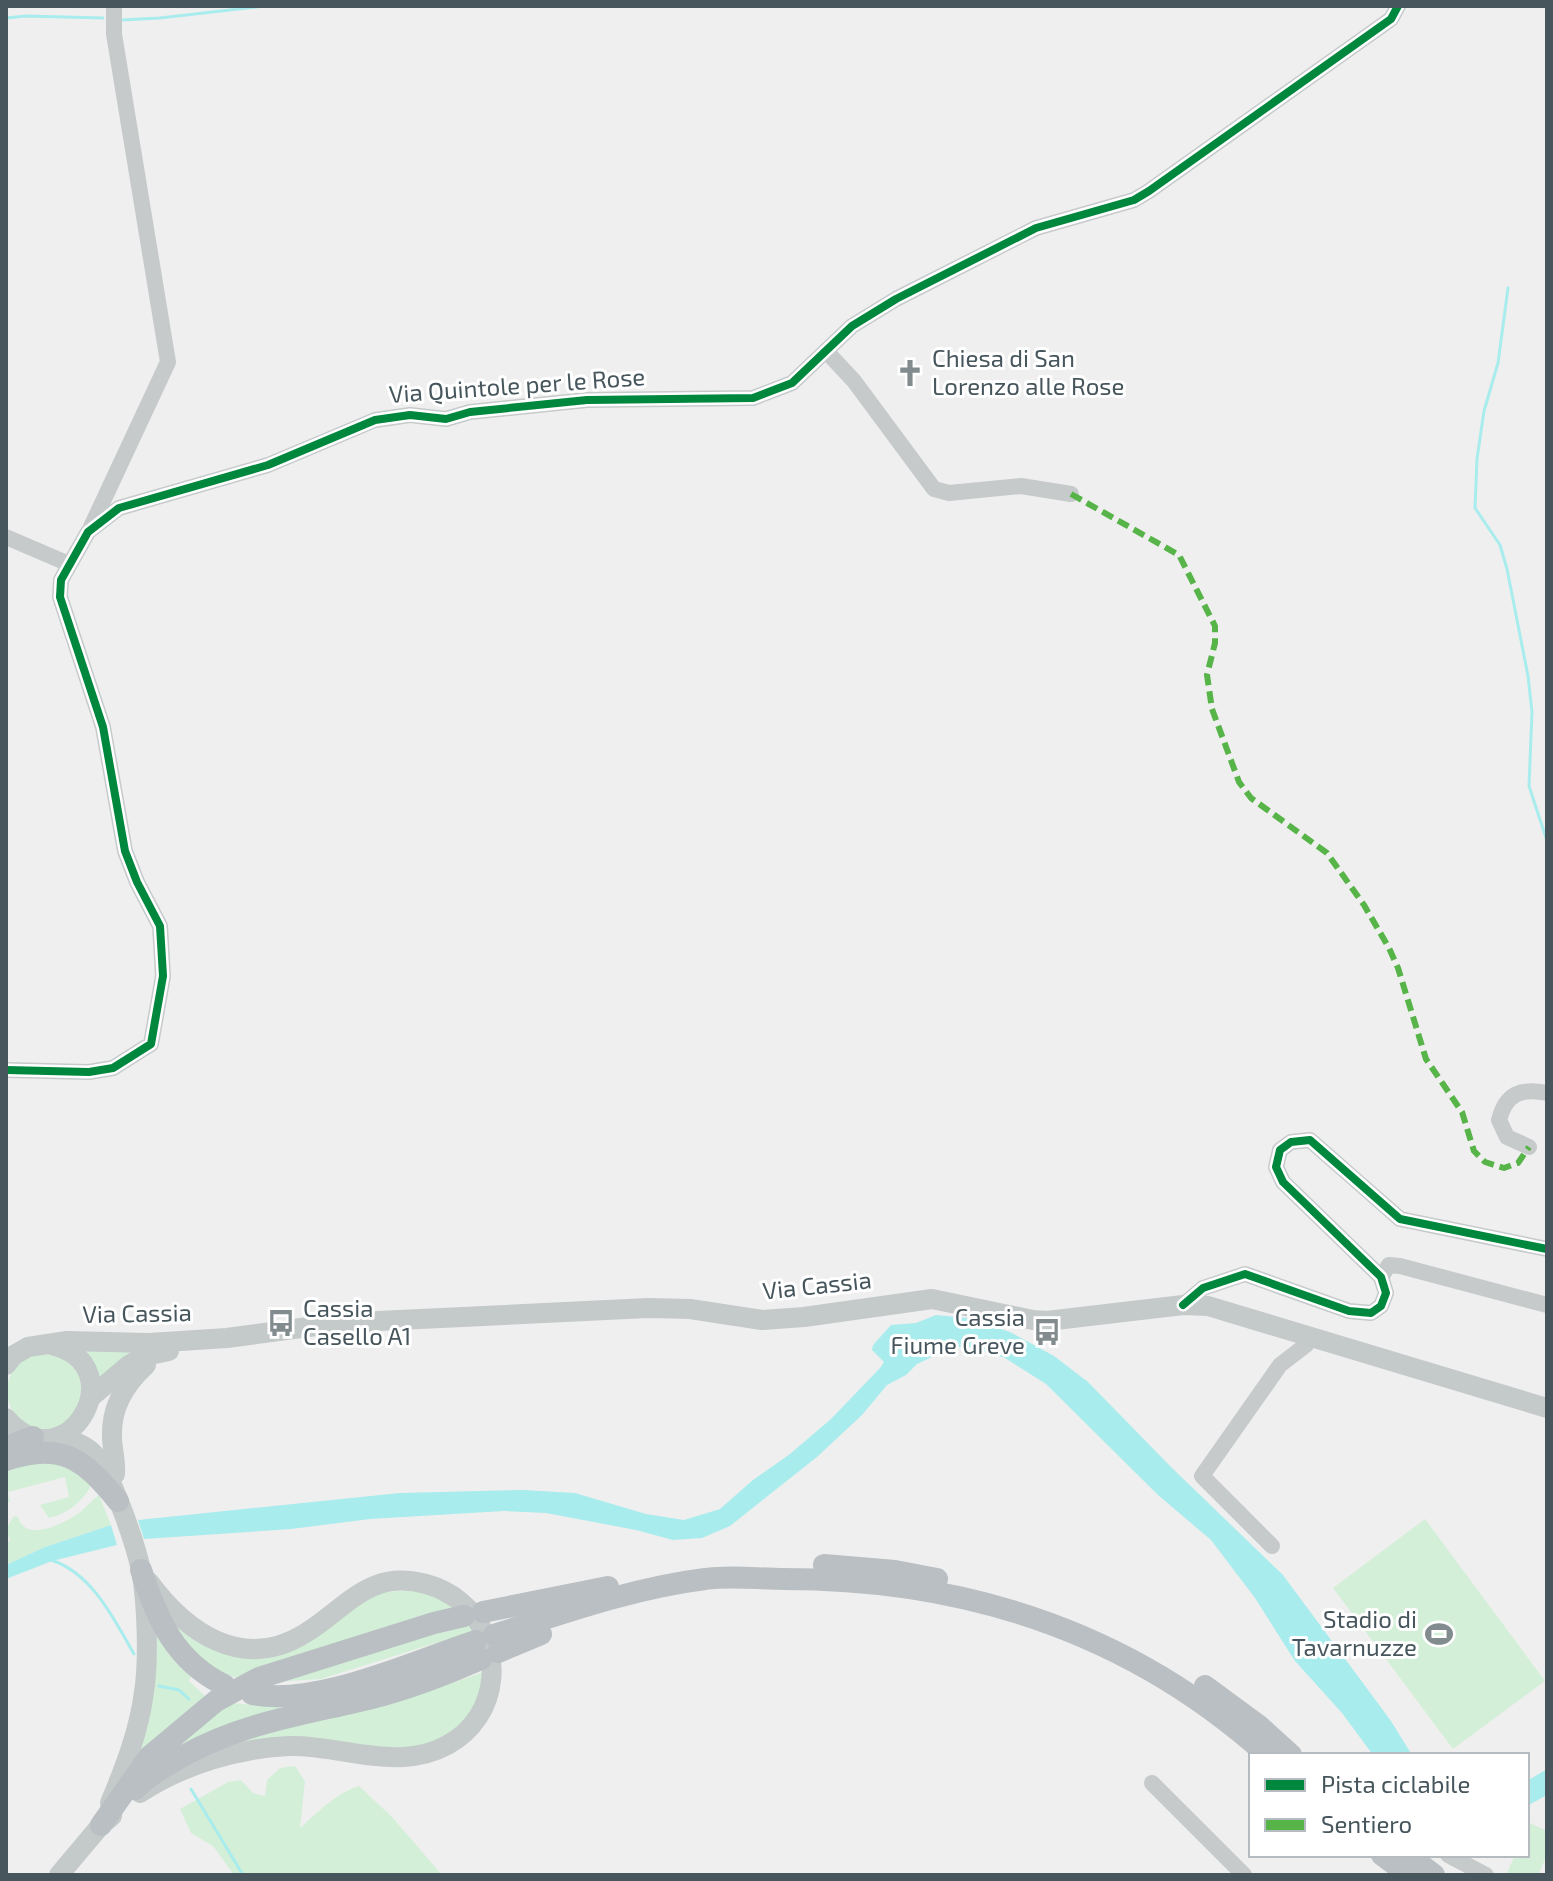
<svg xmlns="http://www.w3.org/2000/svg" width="1553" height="1881" viewBox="0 0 1553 1881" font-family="'Exo 2',sans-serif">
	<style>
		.green { fill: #d3efd8 }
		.water { fill: #a8eced }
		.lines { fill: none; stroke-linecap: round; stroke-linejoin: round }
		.stream { stroke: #a8eced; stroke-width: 3 }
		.minor { stroke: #c6cacb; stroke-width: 16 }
		.major { stroke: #c4c9ca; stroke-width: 20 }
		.highway { stroke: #b9bfc2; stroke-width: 22 }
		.quiet { stroke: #57b448; stroke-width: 6; stroke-dasharray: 12 6; stroke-linecap: butt }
		.cycleway-casing { stroke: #fff; stroke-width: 13 }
		.cycleway { stroke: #00873e; stroke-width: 8 }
		.labels { text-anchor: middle; stroke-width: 6; stroke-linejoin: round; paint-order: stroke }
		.poi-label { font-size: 24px; fill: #46565c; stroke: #fff; text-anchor: start }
		.street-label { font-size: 24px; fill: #46565c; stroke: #fff }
	</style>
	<rect width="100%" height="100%" fill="#f0efef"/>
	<!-- green -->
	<g class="green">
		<path d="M 160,1349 L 99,1382 L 83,1350 Z"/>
		<circle cx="45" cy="1391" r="38"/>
		<path d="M 64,1462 L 93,1481 C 86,1499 68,1514 49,1518 L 40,1505 L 69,1497 L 65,1477 L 8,1492 L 10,1502 L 6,1503 L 6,1470 L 9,1468 L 11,1471 L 18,1465 Z"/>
		<path d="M 99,1495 L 111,1525 L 45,1547 L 6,1565 L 6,1542 L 10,1541 L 6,1529 L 14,1516 L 18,1517 C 25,1543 63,1524 79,1513 C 86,1508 92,1500 99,1495 Z"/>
		<path d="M 1425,1519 L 1545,1681 L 1453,1749 L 1333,1588 Z"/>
		<path d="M 420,1590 L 458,1607 L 240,1679 L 217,1671 L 199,1659 L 166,1612 L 253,1654 L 382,1592 Z"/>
		<path d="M 468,1619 L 474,1631 L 321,1679 L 274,1682 Z"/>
		<path d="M 153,1631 L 170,1656 L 191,1677 L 189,1681 L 207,1698 L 131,1770 Z"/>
		<path d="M 484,1672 L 476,1708 L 450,1736 L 415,1748 L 208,1747 L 430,1690 Z"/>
		<path d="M 232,1703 L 288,1708 L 157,1756 Z"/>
		<path d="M 295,1766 L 305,1781 L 300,1828 C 317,1813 336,1793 359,1786 L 392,1817 L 442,1875 L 234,1875 L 213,1846 L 191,1833 L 180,1809 L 228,1782 L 241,1780 L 253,1793 L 265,1796 L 267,1780 L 280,1768 Z"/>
		<path d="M 1530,1823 L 1547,1831 L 1547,1855 L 1538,1875 L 1506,1875 L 1515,1855 L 1527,1855 L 1527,1829 Z"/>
	</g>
	<!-- water -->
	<g class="water">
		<path d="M 936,1315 L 967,1318 L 1010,1332 L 1054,1356 L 1088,1382 L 1171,1467 L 1283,1575 L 1391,1721 L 1412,1755 L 1373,1755 L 1342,1713 L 1295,1661 L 1255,1598 L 1211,1540 L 1158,1495 L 1046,1384 L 1005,1358 L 969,1347 L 941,1347 L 930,1358 L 917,1364 L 906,1375 L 887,1385 L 862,1415 L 817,1457 L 730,1526 L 702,1538 L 673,1540 L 636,1530 L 546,1513 L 504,1511 L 370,1519 L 291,1529 L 144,1539 L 138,1520 L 400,1493 L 523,1490 L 575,1493 L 646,1514 L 684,1520 L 720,1509 L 753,1480 L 790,1454 L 831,1419 L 880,1368 L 884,1362 L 872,1350 L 873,1345 L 891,1325 L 916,1323 Z"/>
		<path d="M 111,1525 L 117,1545 L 52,1561 L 6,1579 L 6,1565 L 45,1547 Z"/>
		<path d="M 1547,1769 L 1547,1795 L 1527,1806 L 1527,1781 Z"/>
	</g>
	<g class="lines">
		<!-- stream -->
		<g class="stream">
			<path d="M 403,6 L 414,6"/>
			<path d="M 6,18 L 26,16 L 103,18"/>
			<path d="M 122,20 L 160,18 L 265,6"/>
			<path d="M 1508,288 L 1498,363 L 1484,411 L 1477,459 L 1475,508 L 1500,545 L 1507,569 L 1528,676 L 1532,712 L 1529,786 L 1547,841"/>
			<path d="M 51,1560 C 92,1573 114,1619 134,1654"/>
			<path d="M 159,1686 L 179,1690 L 189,1699"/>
			<path d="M 191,1789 L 243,1875"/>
		</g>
		<!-- minor -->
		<g class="minor">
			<path d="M 826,351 L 854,381 L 934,489 L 949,493 L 1021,486 L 1071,494"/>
			<path d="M 91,527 L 168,362 L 114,34 L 114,6"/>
			<path d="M 6,537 L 69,564"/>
			<path d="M 6,1070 L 89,1072 L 113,1068 L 151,1044 L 163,976 L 160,926 L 137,882 L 125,851 L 103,727 L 60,597 L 61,580 L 88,532 L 119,508 L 268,465 L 375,420 L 410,415 L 446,419 L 470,412 L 587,400 L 753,398 L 792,383 L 852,326 L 896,299 L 1036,228 L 1134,200 L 1149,191 L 1391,19 L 1398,6"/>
			<path d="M 1529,1147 L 1507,1137 L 1499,1120 C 1506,1093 1521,1088 1547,1093"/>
			<path d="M 1381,1277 L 1389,1265 L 1400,1266 L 1547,1305"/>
			<path d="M 1183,1305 L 1203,1288 L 1245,1274 L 1349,1311 L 1371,1313 L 1381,1306 L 1386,1293 L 1381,1277 L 1283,1182 L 1276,1167 L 1280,1150 L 1291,1142 L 1310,1140 L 1400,1219 L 1547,1249"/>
			<path d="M 1272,1546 L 1202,1476 L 1280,1365 L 1306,1345 L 1312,1336"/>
			<path d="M 1152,1783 L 1244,1875"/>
			<path d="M 1448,1855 L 1486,1875"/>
		</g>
		<!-- major -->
		<g class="major">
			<path d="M 6,1365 L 14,1355 L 28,1347 L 67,1341 L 149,1343 L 227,1338 L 323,1325 L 378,1321 L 648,1308 L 690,1309 L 762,1320 L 804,1317 L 932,1299 L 1033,1320 L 1047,1321 L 1183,1305 L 1208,1306 L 1547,1408"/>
			<path d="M 91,1397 L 129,1365 L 145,1356 L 169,1351"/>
			<path d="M 6,1418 C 65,1487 137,1366 52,1345"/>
			<path d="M 59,1436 C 70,1440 83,1444 92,1452 C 111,1470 135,1543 141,1570 C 147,1602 149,1660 144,1692 C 139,1731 125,1767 110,1803"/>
			<path d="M 115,1474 C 116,1460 112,1449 112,1436 C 111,1407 125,1384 146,1365"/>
			<path d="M 140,1793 C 182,1765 239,1748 289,1746 C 327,1745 365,1759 403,1757 C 470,1754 509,1695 484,1633 C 474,1609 452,1591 426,1584 C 369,1568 346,1609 304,1634 C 242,1672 186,1632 149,1582"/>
			<path d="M 59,1875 L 101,1825 L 112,1816"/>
		</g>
		<!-- highway -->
		<g class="highway">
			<path d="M 6,1447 L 33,1437"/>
			<path d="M 6,1460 C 61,1441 84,1459 118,1501"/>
			<path d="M 824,1565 L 895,1571 L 937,1579"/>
			<path d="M 141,1570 C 157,1619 175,1661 224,1685"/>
			<path d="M 483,1612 L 608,1587"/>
			<path d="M 494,1635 C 563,1613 633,1588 705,1579 C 730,1575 758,1579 784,1579 C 966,1579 1130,1632 1267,1755"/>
			<path d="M 498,1652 L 541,1634"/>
			<path d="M 1205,1686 L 1258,1725 L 1291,1755"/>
			<path d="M 252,1694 C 317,1707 414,1661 476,1641"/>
			<path d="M 135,1789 C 149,1775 167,1765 185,1755 C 248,1720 315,1713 383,1695 C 417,1686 449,1673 481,1659"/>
			<path d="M 101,1825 L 149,1757 L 216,1701 L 259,1678 L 434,1623 L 464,1616"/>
			<path d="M 1382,1855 L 1409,1875"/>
			<path d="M 1408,1855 L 1434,1875"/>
		</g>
		<!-- quiet -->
		<path class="quiet" d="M 1071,494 L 1179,555 L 1215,626 L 1215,643 L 1207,675 L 1212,709 L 1239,782 L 1251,798 L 1327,853 L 1364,905 L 1389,948 L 1398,968 L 1426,1059 L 1462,1112 L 1474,1151 L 1485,1162 L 1504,1168 L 1518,1163 L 1529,1147"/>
		<!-- cycleway casing -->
		<g class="cycleway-casing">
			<g id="cycleway">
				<path d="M 6,1070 L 89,1072 L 113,1068 L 151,1044 L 163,976 L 160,926 L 137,882 L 125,851 L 103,727 L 60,597 L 61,580 L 88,532 L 119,508 L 268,465 L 375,420 L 410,415 L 446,419 L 470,412 L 587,400 L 753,398 L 792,383 L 852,326 L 896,299 L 1036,228 L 1134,200 L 1149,191 L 1391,19 L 1398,6"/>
				<path d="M 1183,1305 L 1203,1288 L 1245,1274 L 1349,1311 L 1371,1313 L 1381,1306 L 1386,1293 L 1381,1277 L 1283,1182 L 1276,1167 L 1280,1150 L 1291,1142 L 1310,1140 L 1400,1219 L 1547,1249"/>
			</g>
		</g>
		<!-- cycleway -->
		<use href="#cycleway" class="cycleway"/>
	</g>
	<!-- icons -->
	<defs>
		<g id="church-bare" transform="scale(2.16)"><path d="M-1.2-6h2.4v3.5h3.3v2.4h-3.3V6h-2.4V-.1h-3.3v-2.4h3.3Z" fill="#828c8f" stroke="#fff" stroke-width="2.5" paint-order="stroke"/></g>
		<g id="bus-bare" transform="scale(2.16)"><path d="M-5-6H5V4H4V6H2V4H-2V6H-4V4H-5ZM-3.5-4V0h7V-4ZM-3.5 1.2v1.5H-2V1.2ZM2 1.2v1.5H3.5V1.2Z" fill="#828c8f" stroke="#fff" stroke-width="2.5" paint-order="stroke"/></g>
		<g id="stadium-bare" transform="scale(2.16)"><path d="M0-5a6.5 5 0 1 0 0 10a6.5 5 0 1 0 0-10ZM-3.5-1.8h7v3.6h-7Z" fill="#828c8f" stroke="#fff" stroke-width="2.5" paint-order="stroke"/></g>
	</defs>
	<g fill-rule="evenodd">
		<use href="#church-bare" x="910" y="373"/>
		<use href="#bus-bare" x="281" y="1323"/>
		<use href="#bus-bare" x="1047" y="1332"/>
		<use href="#stadium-bare" x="1439" y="1634"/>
	</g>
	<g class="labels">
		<!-- poi labels -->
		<g class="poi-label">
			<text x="932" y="367">Chiesa di San<tspan x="932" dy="28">Lorenzo alle Rose</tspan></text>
			<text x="303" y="1317">Cassia<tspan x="303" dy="28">Casello A1</tspan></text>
			<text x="1025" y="1326" text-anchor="end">Cassia<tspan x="1025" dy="28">Fiume Greve</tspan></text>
			<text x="1417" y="1628" text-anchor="end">Stadio di<tspan x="1417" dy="28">Tavarnuzze</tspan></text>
		</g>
		<!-- street labels -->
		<g class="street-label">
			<text transform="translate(517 386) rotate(-4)" y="8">Via Quintole per le Rose</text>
			<text transform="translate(817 1286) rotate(-6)" y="8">Via Cassia</text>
			<text transform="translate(137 1314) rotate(-1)" y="8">Via Cassia</text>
		</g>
	</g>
	<!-- border -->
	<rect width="1553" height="1881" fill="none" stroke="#46565c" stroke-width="16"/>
	<!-- legend -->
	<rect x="1249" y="1753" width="280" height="104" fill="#ffffff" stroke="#b5bbbe" stroke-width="2"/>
	<rect x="1265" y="1779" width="40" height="12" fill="#00873e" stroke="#b5bbbe" stroke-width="2"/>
	<text x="1321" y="1793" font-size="24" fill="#46565c">Pista ciclabile</text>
	<rect x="1265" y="1819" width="40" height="12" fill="#57b448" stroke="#b5bbbe" stroke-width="2"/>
	<text x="1321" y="1833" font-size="24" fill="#46565c">Sentiero</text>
</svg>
